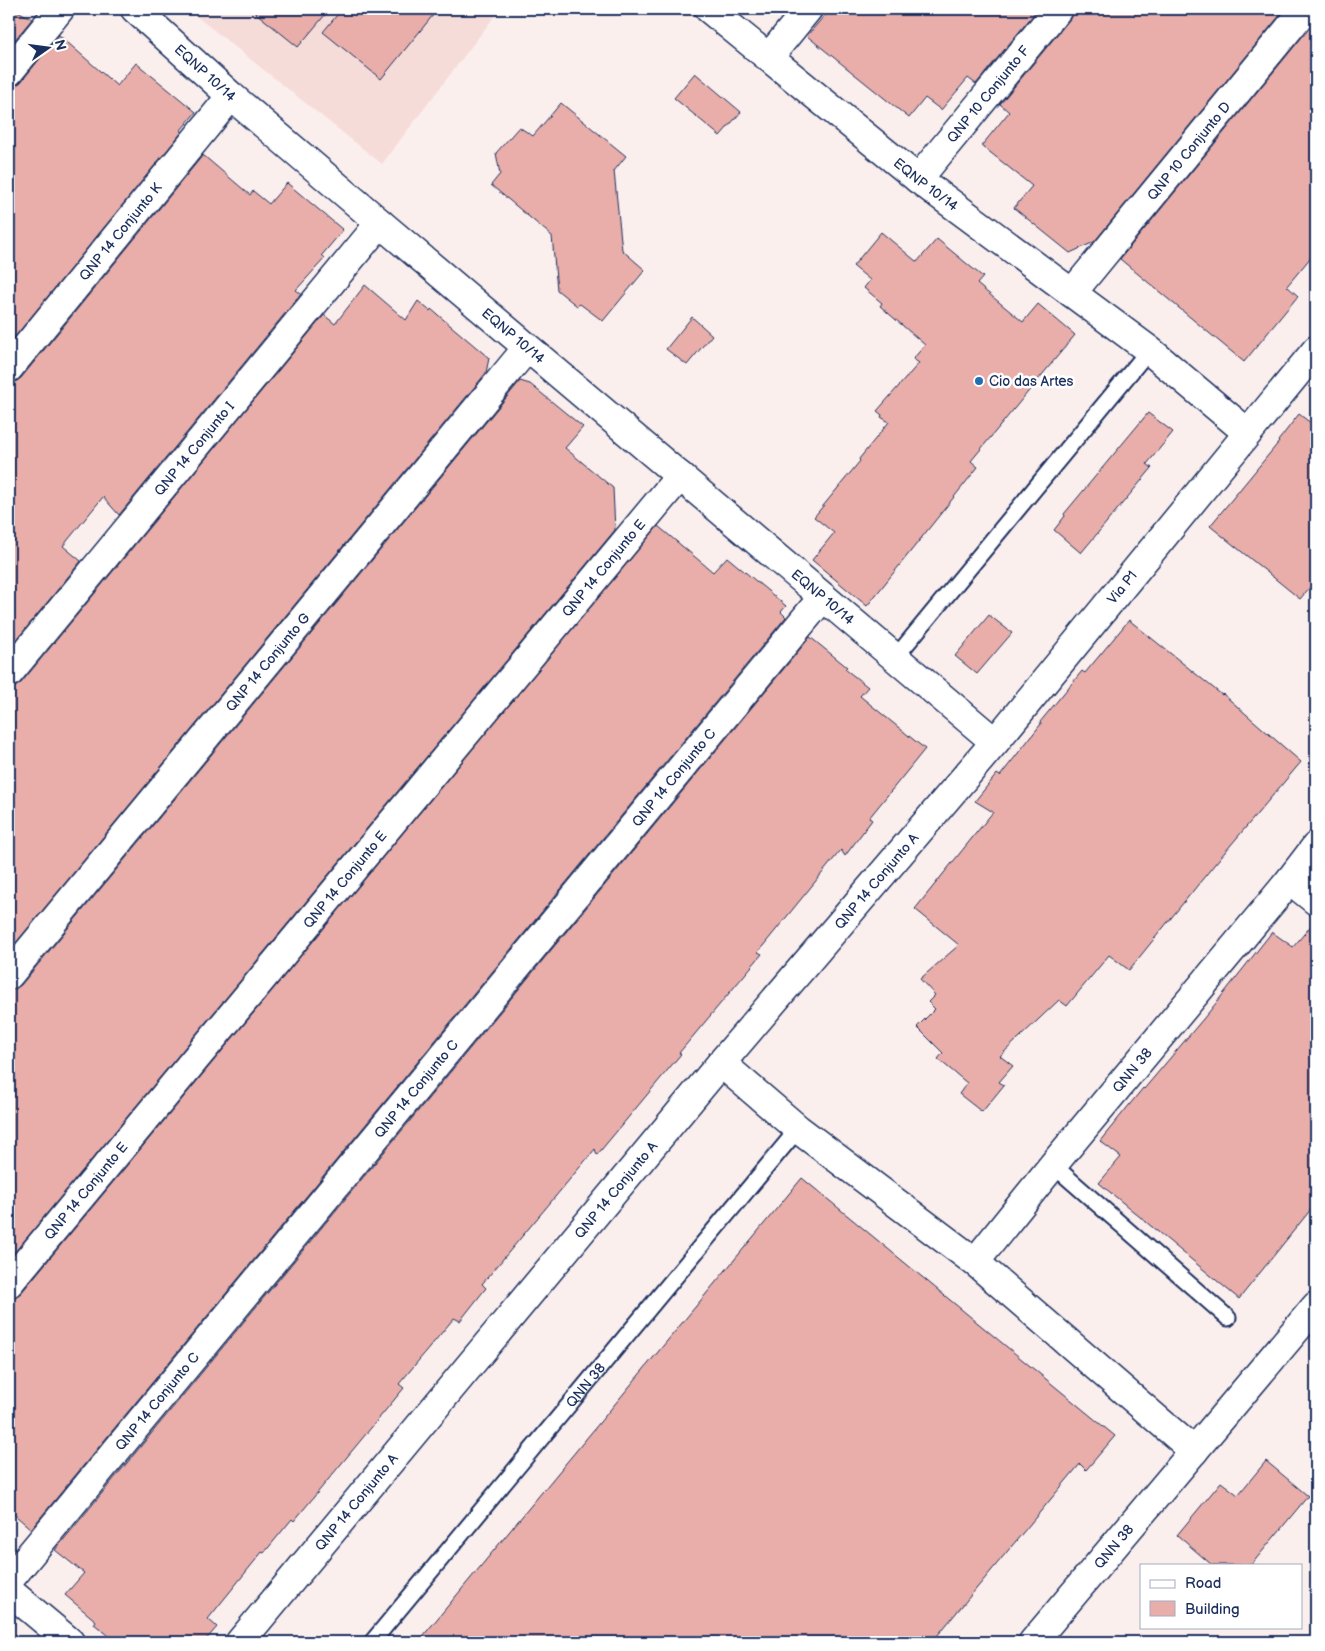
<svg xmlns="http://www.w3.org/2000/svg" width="1325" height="1651" viewBox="0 0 1325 1651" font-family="'Balsamiq Sans',sans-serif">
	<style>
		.built { fill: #f6dcd9 }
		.building { fill: #e9aea9; stroke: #1b2f5e }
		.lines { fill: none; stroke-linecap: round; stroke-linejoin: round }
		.service-casing { stroke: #1b2f5e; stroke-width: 19 }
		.minor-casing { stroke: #1b2f5e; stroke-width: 31 }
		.tertiary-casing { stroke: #1b2f5e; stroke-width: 31 }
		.service { stroke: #fff; stroke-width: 15 }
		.minor { stroke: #fff; stroke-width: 28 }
		.tertiary { stroke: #fff; stroke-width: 28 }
		.poi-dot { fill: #1f6fb2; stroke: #fff; stroke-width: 2 }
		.labels { text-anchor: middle; stroke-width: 5; stroke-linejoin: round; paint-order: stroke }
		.street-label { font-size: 14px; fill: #1b2f5e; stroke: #fff }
		.poi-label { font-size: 14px; fill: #1b2f5e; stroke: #fff; text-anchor: start }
	</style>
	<rect width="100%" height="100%" fill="#fbefee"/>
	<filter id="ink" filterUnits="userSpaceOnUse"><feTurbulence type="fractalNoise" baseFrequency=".02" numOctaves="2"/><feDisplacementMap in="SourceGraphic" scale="10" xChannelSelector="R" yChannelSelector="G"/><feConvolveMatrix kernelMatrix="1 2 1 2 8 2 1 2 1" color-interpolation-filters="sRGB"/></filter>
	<g filter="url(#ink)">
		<!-- built -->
		<path class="built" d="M 187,9 L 500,9 L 382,164 Z"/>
		<!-- building -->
		<g class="building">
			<path d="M 9,9 L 14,9 L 32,19 L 9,47 Z"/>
			<path d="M 251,9 L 330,9 L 298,47 Z"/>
			<path d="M 342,9 L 438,9 L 381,79 L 323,32 Z"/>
			<path d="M 830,9 L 1038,9 L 976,84 L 968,78 L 941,110 L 925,98 L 909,118 L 807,36 Z"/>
			<path d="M 1073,9 L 1285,9 L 1094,242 L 1070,253 L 1014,208 L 1032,186 L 981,145 L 983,144 L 1009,112 L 1000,104 L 1070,19 Z"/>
			<path d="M 1316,20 L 1316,251 L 1287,286 L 1298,296 L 1244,362 L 1120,259 Z"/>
			<path d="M 59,35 L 117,86 L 136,63 L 196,112 L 181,130 L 182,132 L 9,344 L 9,87 L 15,86 L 21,82 Z"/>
			<path d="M 695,73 L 741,112 L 720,136 L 674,98 Z"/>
			<path d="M 561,103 L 626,156 L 614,171 L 622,250 L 645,270 L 603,321 L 580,304 L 577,306 L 557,290 L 552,236 L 491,185 L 500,174 L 496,153 L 519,127 L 533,136 Z"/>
			<path d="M 203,155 L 250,195 L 253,191 L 269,204 L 287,183 L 343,230 L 322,255 L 325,258 L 296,290 L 301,294 L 119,515 L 103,497 L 63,546 L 81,561 L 9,649 L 9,383 L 15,382 L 21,378 Z"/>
			<path d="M 881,232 L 917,262 L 937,239 L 983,277 L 977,284 L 1023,322 L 1038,304 L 1075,335 L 971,461 L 978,467 L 867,606 L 812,560 L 834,533 L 814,517 L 860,461 L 859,459 L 889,422 L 881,417 L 882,415 L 877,411 L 919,363 L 913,359 L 925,345 L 880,306 L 882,303 L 864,288 L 870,280 L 853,266 Z"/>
			<path d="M 365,285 L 406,320 L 418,301 L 430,311 L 431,309 L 489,358 L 486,373 L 9,951 L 9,688 L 15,687 L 21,683 L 324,315 L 335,324 Z"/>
			<path d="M 692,317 L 712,335 L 687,365 L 666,349 Z"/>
			<path d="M 520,381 L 530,384 L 583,427 L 565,448 L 613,488 L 615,530 L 9,1259 L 9,990 L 15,989 L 21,985 Z"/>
			<path d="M 1148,413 L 1173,432 L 1147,464 L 1152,468 L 1081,553 L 1054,530 L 1065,516 L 1064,514 Z"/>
			<path d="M 1299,414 L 1316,427 L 1316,580 L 1300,599 L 1210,526 L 1279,442 L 1278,441 Z"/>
			<path d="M 658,526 L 713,572 L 727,557 L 786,606 L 781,612 L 786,617 L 31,1529 L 9,1510 L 9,1298 L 15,1297 L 21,1293 Z"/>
			<path d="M 989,615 L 1012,633 L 977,674 L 955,656 Z"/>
			<path d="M 1129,620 L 1222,695 L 1223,694 L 1301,762 L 1214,865 L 1129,970 L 1109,955 L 1067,1006 L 1059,1000 L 1000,1056 L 1013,1066 L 999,1082 L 1004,1085 L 982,1112 L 959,1094 L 967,1083 L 938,1059 L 943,1053 L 917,1027 L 935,1009 L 928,1002 L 935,995 L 920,979 L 959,945 L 915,909 L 993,812 L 975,801 L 997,774 L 1000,776 L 1041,724 L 1040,722 L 1082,671 L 1085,673 Z"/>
			<path d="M 810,637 L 847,667 L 845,669 L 868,687 L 860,696 L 925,749 L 869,818 L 872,820 L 845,856 L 841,850 L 758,952 L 762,954 L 679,1053 L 681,1054 L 597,1155 L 595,1149 L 540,1215 L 482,1284 L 486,1288 L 460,1321 L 454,1318 L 399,1384 L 404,1388 L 294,1521 L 292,1519 L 264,1553 L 262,1552 L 208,1619 L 217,1627 L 204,1642 L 117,1642 L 94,1624 L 96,1621 L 65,1595 L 84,1573 L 55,1550 Z"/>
			<path d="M 1316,920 L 1316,1005 L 1310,1016 L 1316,1022 L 1316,1203 L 1239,1299 L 1099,1183 L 1121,1157 L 1100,1141 L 1143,1088 L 1144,1089 L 1209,1012 L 1272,932 L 1293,947 Z"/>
			<path d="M 802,1178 L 1115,1436 L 1086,1470 L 1080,1464 L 932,1642 L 418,1642 Z"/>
			<path d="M 1266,1461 L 1308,1496 L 1251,1565 L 1212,1565 L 1177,1535 L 1221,1482 L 1238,1495 Z"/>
		</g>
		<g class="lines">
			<!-- service casing -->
			<g class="service-casing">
				<g id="service">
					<path d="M 895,658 L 1149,350"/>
					<path d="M 1053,1165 L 1228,1318"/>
					<path id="s1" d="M 372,1642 L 798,1129"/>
				</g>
			</g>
			<!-- minor casing -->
			<g class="minor-casing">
				<g id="minor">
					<path id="s2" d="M 135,9 L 231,96 L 380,223 L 995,742"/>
					<path id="s3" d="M 709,9 L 918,179 L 1149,350 L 1248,433"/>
					<path d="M 769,57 L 808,9"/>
					<path d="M 9,72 L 60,9"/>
					<path id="s4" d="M 918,179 L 1058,9"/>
					<path id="s5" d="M 1072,293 L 1305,9"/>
					<path id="s6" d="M 9,368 L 231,96"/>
					<path id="s7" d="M 9,673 L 380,223"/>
					<path d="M 1290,880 L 1316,901"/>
					<path id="s8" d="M 9,975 L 527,348"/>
					<path d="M 721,1063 L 798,1129 L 975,1262 L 1194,1451"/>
					<path id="s9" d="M 975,1262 L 1053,1165 L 1290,880 L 1316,846"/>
					<path id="s10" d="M 9,1283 L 680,476"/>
					<path id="s11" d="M 9,1580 L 823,597"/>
					<path d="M 9,1591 L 70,1642"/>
					<path id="s12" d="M 1033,1642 L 1316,1306"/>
				</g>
			</g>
			<!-- tertiary casing -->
			<g class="tertiary-casing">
				<g id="tertiary">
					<path id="s13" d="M 240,1642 L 721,1063 L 995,742 L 1316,350"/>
				</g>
			</g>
			<!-- service -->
			<use href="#service" class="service"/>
			<!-- minor -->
			<use href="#minor" class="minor"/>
			<!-- tertiary -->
			<use href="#tertiary" class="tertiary"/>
		</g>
	</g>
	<!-- markers -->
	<circle class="poi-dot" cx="979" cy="381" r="5"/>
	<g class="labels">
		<!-- street labels -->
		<g class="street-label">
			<text dy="5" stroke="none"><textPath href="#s2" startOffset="95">EQNP 10/14</textPath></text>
			<text dy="5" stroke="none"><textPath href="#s4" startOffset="110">QNP 10 Conjunto F</textPath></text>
			<text dy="5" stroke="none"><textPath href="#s5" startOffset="184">QNP 10 Conjunto D</textPath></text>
			<text dy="5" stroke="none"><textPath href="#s3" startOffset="279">EQNP 10/14</textPath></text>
			<text dy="5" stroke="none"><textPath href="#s6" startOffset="176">QNP 14 Conjunto K</textPath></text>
			<text dy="5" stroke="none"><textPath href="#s2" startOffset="500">EQNP 10/14</textPath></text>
			<text dy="5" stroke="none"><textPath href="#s7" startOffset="291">QNP 14 Conjunto I</textPath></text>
			<text dy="5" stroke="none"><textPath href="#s10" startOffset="930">QNP 14 Conjunto E</textPath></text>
			<text dy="5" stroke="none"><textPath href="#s13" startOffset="1375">Via P1</textPath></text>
			<text dy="5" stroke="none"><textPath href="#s2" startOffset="905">EQNP 10/14</textPath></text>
			<text dy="5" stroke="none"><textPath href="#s8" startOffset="406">QNP 14 Conjunto G</textPath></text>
			<text dy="5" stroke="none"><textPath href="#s11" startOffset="1042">QNP 14 Conjunto C</textPath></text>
			<text dy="5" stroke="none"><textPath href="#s10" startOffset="525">QNP 14 Conjunto E</textPath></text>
			<text dy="5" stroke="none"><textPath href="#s13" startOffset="992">QNP 14 Conjunto A</textPath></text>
			<text dy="5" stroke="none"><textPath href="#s9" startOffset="248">QNN 38</textPath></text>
			<text dy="5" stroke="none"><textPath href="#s11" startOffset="638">QNP 14 Conjunto C</textPath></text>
			<text dy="5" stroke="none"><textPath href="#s13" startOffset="588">QNP 14 Conjunto A</textPath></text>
			<text dy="5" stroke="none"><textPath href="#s10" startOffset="120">QNP 14 Conjunto E</textPath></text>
			<text dy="5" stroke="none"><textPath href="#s1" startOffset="334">QNN 38</textPath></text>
			<text dy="5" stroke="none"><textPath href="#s11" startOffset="232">QNP 14 Conjunto C</textPath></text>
			<text dy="5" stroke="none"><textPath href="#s13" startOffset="182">QNP 14 Conjunto A</textPath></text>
			<text dy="5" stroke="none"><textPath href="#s12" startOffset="125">QNN 38</textPath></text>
		</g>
		<!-- poi labels -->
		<g class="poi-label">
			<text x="989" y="386">Cio das Artes</text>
		</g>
	</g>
	<!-- margin -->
	<rect width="1325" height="1651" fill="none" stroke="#fff" stroke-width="30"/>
	<rect x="15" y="15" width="1295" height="1621" fill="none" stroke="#1b2f5e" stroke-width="2" filter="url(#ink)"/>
	<!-- legend -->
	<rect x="1140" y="1564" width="162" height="65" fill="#ffffff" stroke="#a4acbf"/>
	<rect x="1150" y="1580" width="25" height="8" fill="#ffffff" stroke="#a4acbf"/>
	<text x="1185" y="1588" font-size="15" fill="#1b2f5e">Road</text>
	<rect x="1150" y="1601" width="25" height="15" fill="#e9aea9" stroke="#a4acbf"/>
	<text x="1185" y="1614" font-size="15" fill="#1b2f5e">Building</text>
	<!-- north arrow -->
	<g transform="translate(48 48) rotate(76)" stroke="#ffffff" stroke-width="4" paint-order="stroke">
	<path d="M0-4L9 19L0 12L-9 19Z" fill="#1b2f5e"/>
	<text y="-8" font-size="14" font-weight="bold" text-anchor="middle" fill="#1b2f5e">N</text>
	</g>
</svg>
